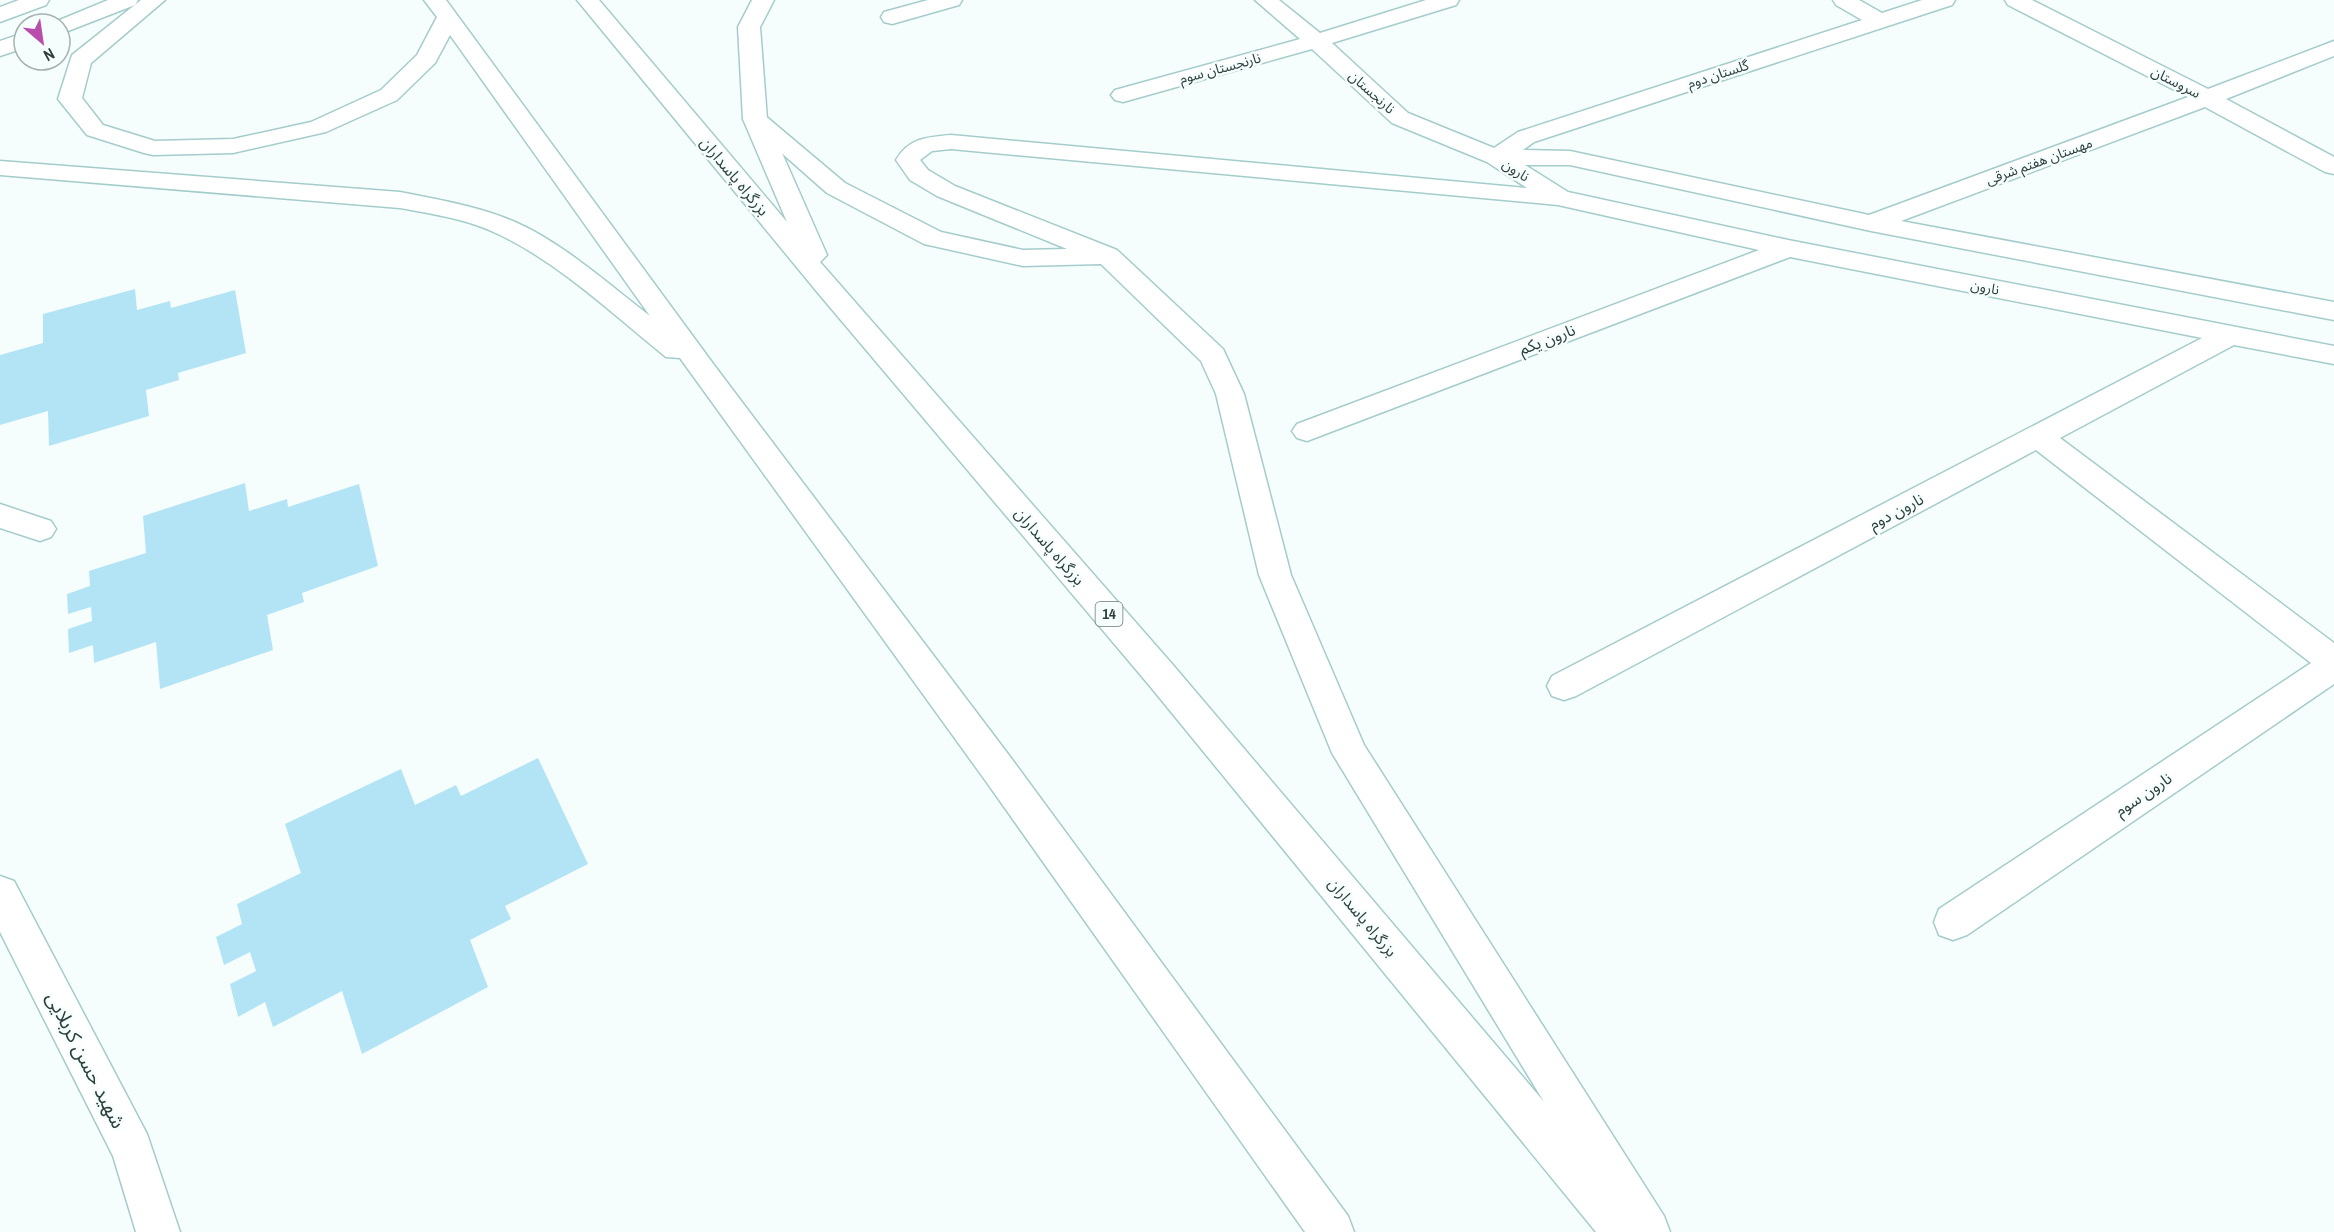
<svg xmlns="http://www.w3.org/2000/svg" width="2334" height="1232" viewBox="0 0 2334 1232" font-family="'Archivo Narrow','Noto Sans Arabic',sans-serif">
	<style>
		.building { fill: #b3e4f6 }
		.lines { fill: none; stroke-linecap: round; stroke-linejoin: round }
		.minor-casing { stroke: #a4cccb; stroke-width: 3 }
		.major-casing { stroke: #a4cccb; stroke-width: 3 }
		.highway-casing { stroke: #a4cccb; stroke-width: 3 }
		.minor { fill: #fff; fill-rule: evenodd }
		.major { fill: #fff; fill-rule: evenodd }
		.highway { fill: #fff; fill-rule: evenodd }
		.labels { text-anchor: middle; stroke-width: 5; stroke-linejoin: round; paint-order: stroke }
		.far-street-label { font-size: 14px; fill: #2d3e3d; stroke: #f6fefd }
		.shield { fill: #f6fefd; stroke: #697877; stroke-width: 1.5 }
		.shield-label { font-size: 15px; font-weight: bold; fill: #2d3e3d }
		.street-label { font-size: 16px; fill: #2d3e3d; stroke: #f6fefd }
		.near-street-label { font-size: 20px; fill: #2d3e3d; stroke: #f6fefd }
	</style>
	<rect width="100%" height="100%" fill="#f6fefd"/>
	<!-- building -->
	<g class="building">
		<path d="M 135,289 L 137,310 L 170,301 L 171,308 L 235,290 L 246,353 L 178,373 L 179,380 L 146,390 L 149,416 L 49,446 L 48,411 L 0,425 L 0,355 L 43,343 L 43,314 Z"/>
		<path d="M 245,483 L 249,511 L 287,499 L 288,507 L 359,484 L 378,566 L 302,593 L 304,602 L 267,615 L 273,650 L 160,689 L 156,642 L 94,663 L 93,645 L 69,653 L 68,629 L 92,621 L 91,607 L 68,614 L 67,594 L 90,586 L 89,571 L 146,553 L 143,516 Z"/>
		<path d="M 538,758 L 588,864 L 505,906 L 511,919 L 470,940 L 488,987 L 362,1054 L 342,991 L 273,1027 L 265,1002 L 238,1017 L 230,984 L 256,971 L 250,952 L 224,965 L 216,937 L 242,924 L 237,904 L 301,873 L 285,824 L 401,769 L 415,805 L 456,785 L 461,796 Z"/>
	</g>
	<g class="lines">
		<!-- minor casing -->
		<g class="minor-casing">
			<g id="minor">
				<path d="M 928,0 L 962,0 L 959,5 L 892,24 L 884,22 L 881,17 L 884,12 Z"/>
				<path d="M 1255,0 L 1279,0 L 1320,33 L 1426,0 L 1459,0 L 1456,5 L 1332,43 L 1408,113 L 1494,148 L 1518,132 L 1862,20 L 1836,5 L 1833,0 L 1859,0 L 1882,13 L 1922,0 L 1955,0 L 1952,5 L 1534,142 L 1523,150 L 1570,151 L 1869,215 L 2188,97 L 2008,5 L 2005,0 L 2032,0 L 2208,89 L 2334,41 L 2334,56 L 2226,99 L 2334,157 L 2334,174 L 2325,172 L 2205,107 L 1901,221 L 2334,302 L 2334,320 L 1871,231 L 1570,165 L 1525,165 L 1568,192 L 1788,240 L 2334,346 L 2334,364 L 2234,345 L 2060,438 L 2334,643 L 2334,684 L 1967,935 L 1953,940 L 1939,935 L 1934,922 L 1939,909 L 2311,663 L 2036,450 L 1576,696 L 1564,700 L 1552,696 L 1547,686 L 1552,676 L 2202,338 L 1790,257 L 1307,441 L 1297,438 L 1292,431 L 1297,424 L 1759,250 L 1558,205 L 951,149 L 932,151 L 920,160 L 928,170 L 955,186 L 1117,250 L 1223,349 L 1244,394 L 1291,575 L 1364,745 L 1664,1216 L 1670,1232 L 1623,1232 L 1332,753 L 1259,575 L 1216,394 L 1201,361 L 1101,264 L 1023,266 L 924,244 L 827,193 L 743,119 L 747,114 L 755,112 L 763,114 L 845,183 L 941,232 L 1023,250 L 1067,249 L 937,196 L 910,180 L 896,160 C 909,138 927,137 951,135 L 1527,188 L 1487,162 L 1392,123 L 1312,49 L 1123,102 L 1115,100 L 1111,95 L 1115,90 L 1300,39 Z"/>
				<path d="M 0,504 L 51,521 L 56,529 L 51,537 L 40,541 L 0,528 Z"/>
				<path d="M 0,876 L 14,881 L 147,1134 L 180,1232 L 136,1232 L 113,1156 L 0,932 Z"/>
			</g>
		</g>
		<!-- major casing -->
		<g class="major-casing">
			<g id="major">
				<path d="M 19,0 L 49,0 L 46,5 L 0,22 L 0,7 Z"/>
				<path d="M 108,0 L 138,0 L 135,5 L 68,31 L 60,33 L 60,24 L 50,24 Z"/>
				<path d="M 24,33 L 24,48 L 0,56 L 0,41 Z"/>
			</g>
		</g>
		<!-- highway casing -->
		<g class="highway-casing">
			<g id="highway">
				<path d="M 141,0 L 165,0 L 91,63 L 82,98 L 103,125 L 155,141 L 233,139 L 311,122 L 381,90 L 417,55 L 437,17 L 424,0 L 446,0 L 714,365 L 1011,758 L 1348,1216 L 1354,1232 L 1305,1232 L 985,780 L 680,358 L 666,357 C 614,315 558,262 498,234 C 468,219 433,214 400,208 L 0,175 L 0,161 L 400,192 C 439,200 478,206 515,222 C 563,243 608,284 650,316 L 450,35 L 435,63 L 397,100 L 326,132 L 233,153 L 153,155 L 144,153 L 87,135 L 58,99 L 72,55 Z"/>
				<path d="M 577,0 L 599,0 L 787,222 L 743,119 L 738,27 L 752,0 L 774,0 L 760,27 L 767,119 L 827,255 L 820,262 L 1173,665 L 1641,1216 L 1647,1232 L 1596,1232 L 1149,685 L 818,293 Z"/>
			</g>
		</g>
		<!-- minor -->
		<use href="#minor" class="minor"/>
		<!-- major -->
		<use href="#major" class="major"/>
		<!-- highway -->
		<use href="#highway" class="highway"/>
	</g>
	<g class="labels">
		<!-- far-street labels -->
		<g class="far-street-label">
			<text transform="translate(1220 68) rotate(-15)" y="5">نارنجستان سوم</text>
			<text transform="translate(1718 74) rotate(-18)" y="5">گلستان دوم</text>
			<text transform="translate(2176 82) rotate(27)" y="5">سروستان</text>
			<text transform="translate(1372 92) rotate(42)" y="5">نارنجستان</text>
			<text transform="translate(2039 161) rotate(-20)" y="5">مهستان هفتم شرقی</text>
			<text transform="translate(1516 170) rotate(33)" y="5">نارون</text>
			<text transform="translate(1985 287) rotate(11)" y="5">نارون</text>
		</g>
		<!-- shield labels -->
		<rect class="shield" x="1095.5" y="602" width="27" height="24" rx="4.5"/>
		<g class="shield-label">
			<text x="1109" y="619">14</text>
		</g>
		<!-- street labels -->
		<g class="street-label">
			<text transform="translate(735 176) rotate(50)" y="6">بزرگراه پاسداران</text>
			<text transform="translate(1547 339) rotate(-21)" y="6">نارون یکم</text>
			<text transform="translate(1896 511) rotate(-28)" y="6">نارون دوم</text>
			<text transform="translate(1050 546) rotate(49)" y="6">بزرگراه پاسداران</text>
			<text transform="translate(2143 794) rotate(-34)" y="6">نارون سوم</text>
			<text transform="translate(1363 917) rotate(50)" y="6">بزرگراه پاسداران</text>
		</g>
		<!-- near-street labels -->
		<g class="near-street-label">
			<text transform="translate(86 1060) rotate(63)" y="7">شهید حسن کربلایی</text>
		</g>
	</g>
	<!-- north arrow -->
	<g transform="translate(42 42) rotate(151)"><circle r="28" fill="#f6fefd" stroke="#a6b1b0" stroke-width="1.5"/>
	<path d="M0-4.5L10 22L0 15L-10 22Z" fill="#b94dad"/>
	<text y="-9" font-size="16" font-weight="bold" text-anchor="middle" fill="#2d3e3d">N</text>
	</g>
</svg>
